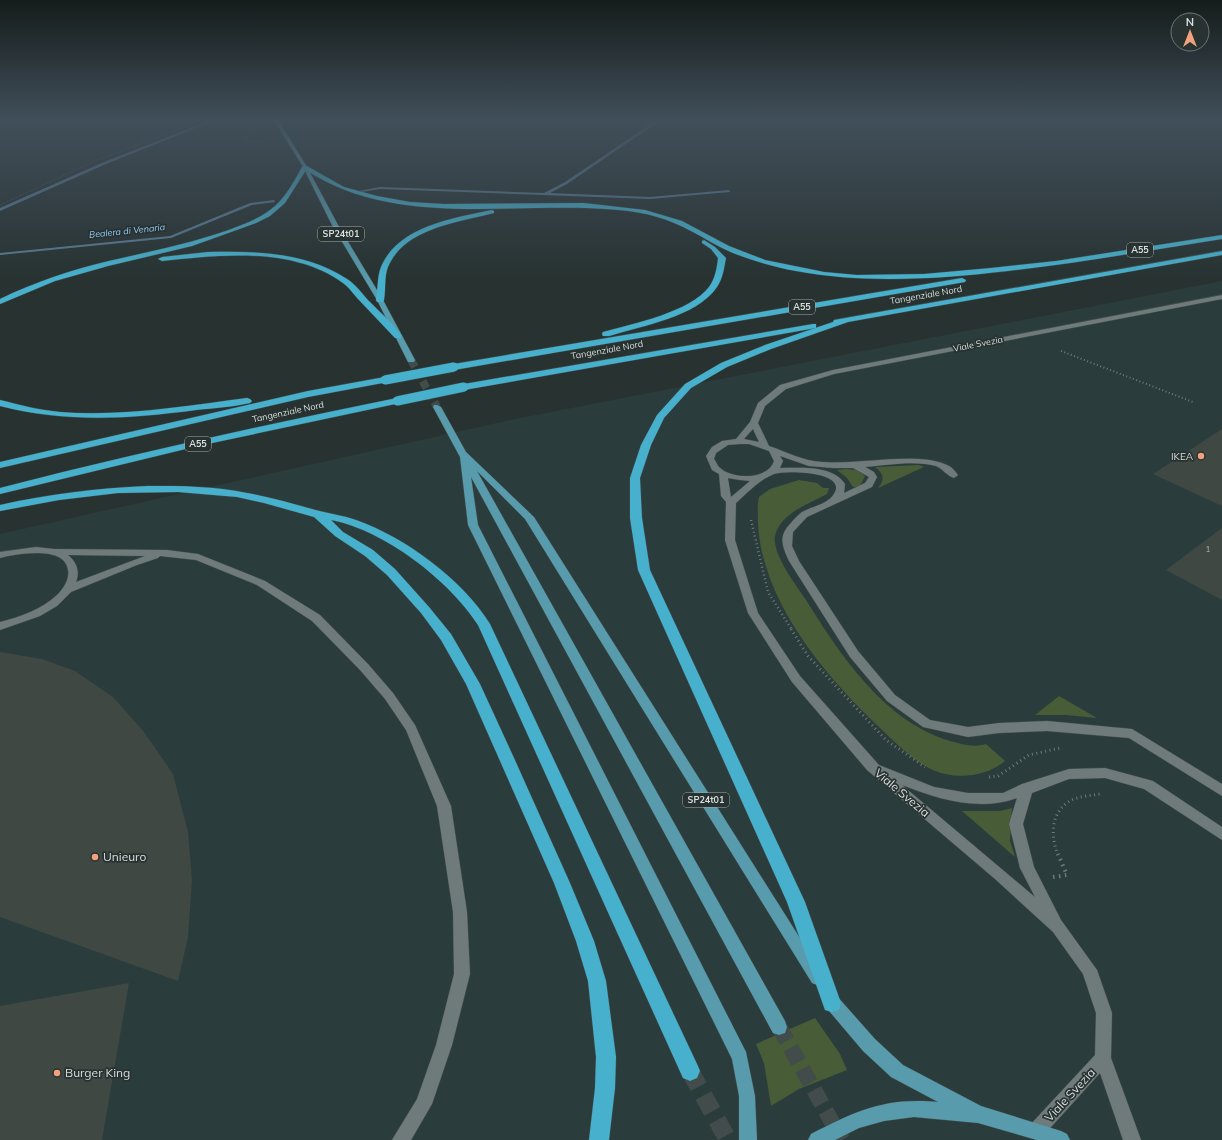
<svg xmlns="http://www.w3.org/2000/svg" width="1222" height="1140" viewBox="0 0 1222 1140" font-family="Mulish,sans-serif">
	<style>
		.built { fill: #2a3d3c }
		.green { fill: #485c37 }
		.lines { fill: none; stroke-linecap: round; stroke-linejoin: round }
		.stream { fill: #597a93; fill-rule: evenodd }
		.building { fill: #3f4843 }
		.major-tunnel-far1 { stroke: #424c4b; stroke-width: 8; stroke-dasharray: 8 4; stroke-linecap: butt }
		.major-tunnel { stroke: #424c4b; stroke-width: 16; stroke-dasharray: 16 8; stroke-linecap: butt }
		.highway-tunnel { stroke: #424c4b; stroke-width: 18; stroke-dasharray: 18 10; stroke-linecap: butt }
		.minor-casing { stroke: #444d4c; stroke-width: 1 }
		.major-casing { stroke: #444d4c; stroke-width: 1 }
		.highway-casing { stroke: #444d4c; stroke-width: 1 }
		.path-far4 { stroke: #6f7978; stroke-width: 1; stroke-dasharray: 0.5 1.5; stroke-linecap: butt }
		.path-far3 { stroke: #6f7978; stroke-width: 2; stroke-dasharray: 1 2.5; stroke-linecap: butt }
		.path-far2 { stroke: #6f7978; stroke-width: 2.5; stroke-dasharray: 1 3; stroke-linecap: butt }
		.path-far1 { stroke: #6f7978; stroke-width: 3; stroke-dasharray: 1 3.5; stroke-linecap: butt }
		.path { stroke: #6f7978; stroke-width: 4; stroke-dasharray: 1.5 4.5; stroke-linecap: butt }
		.minor { fill: #6f7b7a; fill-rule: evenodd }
		.major { fill: #579bac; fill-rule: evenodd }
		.highway { fill: #47b1cd; fill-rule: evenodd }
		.highway-bridge-casing { stroke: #444d4c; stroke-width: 10; stroke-linecap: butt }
		.highway-bridge { stroke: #47b1cd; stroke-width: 9 }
		.poi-dot { fill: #f1a17d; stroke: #273231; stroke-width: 1.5 }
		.labels { text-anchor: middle; stroke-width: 3.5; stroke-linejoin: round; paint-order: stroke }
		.number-label { font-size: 8px; fill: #b2b9b7 }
		.far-water-label { font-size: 9px; font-style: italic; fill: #96cafa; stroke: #273231 }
		.shield { fill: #273231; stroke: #a3abaa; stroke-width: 1 }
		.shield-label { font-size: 9px; font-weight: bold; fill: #d8dfde }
		.far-street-label { font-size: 9px; fill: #d8dfde; stroke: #273231 }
		.poi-label { font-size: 10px; fill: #d8dfde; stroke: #273231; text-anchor: end }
		.near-street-label { font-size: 12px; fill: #d8dfde; stroke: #273231 }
		.near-poi-label { font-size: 12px; fill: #d8dfde; stroke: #273231; text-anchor: start }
	</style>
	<rect width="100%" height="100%" fill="#273231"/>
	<!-- built -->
	<path class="built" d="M 1222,281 L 1222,1140 L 0,1140 L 0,534 L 515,419 Z"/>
	<!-- green -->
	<g class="green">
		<path d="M 919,465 L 924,467 L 878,488 C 885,480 884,474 875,467 Z"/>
		<path d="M 846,469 L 857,470 L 865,476 L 859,488 L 853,487 L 847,478 L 837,470 Z"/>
		<path d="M 799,480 L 817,483 L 823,488 L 829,488 L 827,494 C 809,504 780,513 775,536 C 772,554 796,585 806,600 C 841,656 884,721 950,741 C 962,744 973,748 986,744 L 1005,761 C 986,777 955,780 933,770 C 913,761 896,743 880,728 C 826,677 762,602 758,524 C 758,515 757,505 759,497 L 770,489 Z"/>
		<path d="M 1059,696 L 1097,718 L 1066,715 L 1035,715 Z"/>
		<path d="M 1012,808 L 1010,841 L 1015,857 L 962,811 L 1000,811 Z"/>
		<path d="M 815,1018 L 840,1054 L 847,1070 L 799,1089 L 771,1106 L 764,1063 L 756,1044 Z"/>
	</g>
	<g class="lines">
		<!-- stream -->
		<g class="stream">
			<path d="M 212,120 L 216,120 L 106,164 L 0,211 L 0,208 L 104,162 Z"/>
			<path d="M 657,120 L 661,120 L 567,184 L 550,193 L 650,197 L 729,190 L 730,192 L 650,199 L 380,189 L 361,192 L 359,191 L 380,187 L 544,193 L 565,182 Z"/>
			<path d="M 274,200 L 275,202 L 252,205 L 171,238 L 0,255 L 0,253 L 170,236 L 250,203 Z"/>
		</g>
	</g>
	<!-- building -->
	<g class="building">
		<path d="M 1222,429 L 1222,506 L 1153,474 Z"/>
		<path d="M 1222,528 L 1222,600 L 1166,570 Z"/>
		<path d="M 0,652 L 42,659 L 75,671 L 113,697 L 144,732 L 173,774 L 188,832 L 192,881 L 188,937 L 178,981 L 0,917 Z"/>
		<path d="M 129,983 L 102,1140 L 0,1140 L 0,1006 Z"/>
	</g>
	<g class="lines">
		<!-- major-tunnel-far1 -->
		<path class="major-tunnel-far1" d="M 411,360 L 437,407"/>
		<!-- major-tunnel -->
		<path class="major-tunnel" d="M 779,1027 L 842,1140"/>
		<!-- highway-tunnel -->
		<path class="highway-tunnel" d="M 690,1071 L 728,1140"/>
		<!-- minor casing -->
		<g class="minor-casing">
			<g id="minor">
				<path d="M 1222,295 L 1222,299 L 834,374 L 786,389 L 765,406 L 758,423 L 769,446 C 787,452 803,461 822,462 C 856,465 919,451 947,465 C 952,467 955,471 958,475 L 954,478 C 947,476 943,469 936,466 C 916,460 886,465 865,467 L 874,472 L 877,477 L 872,487 L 807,517 L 793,532 L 792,546 L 799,561 L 858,651 L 895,695 L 930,720 L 968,727 L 999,723 L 1047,721 L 1132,729 L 1222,784 L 1222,796 L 1129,738 L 1047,731 L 999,733 L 968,737 L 923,727 L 887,701 L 850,657 L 789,561 C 782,546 778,536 791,523 C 794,519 798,515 802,512 C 813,506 830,504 835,492 C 845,471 785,470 774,474 C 759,480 748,492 736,503 L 735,540 L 758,613 L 800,676 L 879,765 L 934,787 L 968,793 L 1003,793 L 1022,784 L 1069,769 L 1105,768 L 1153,781 L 1222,827 L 1222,840 L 1144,789 L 1105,778 L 1069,779 L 1032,793 L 1023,824 L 1034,867 L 1061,920 L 1097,970 L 1112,1013 L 1111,1058 L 1141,1140 L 1123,1140 L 1100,1073 L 1042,1137 L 1036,1140 L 1030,1137 L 1027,1131 L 1030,1125 L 1095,1055 L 1096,1013 L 1083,974 L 1053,932 L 995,879 L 867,770 L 792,682 L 748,613 L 725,540 L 726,502 L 721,496 L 719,474 L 712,470 L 706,456 L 712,447 L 722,441 L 736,439 L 750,422 L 758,403 L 780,385 L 833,370 ZM 753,429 L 759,442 L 744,439 ZM 740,444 L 749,444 L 769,451 L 774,461 C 768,480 732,480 719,467 C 717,465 716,461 714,459 L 716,453 L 728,445 ZM 780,456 L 809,466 L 833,468 L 853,468 L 869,477 L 865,483 L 844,493 L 845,484 C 832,465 802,468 780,468 L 783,461 ZM 728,478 L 740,480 L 750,481 L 731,497 ZM 902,785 C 937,799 980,812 1017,798 L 1009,824 L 1020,868 L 1035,897 Z"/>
				<path d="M 36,547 L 54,549 L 167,550 L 198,554 L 265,581 L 320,615 L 368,664 L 393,693 L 415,725 L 451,806 L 467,912 L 470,974 L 452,1045 L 432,1104 L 411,1140 L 392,1140 L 417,1099 L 436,1045 L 454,974 L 453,912 L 437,806 L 406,730 L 385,699 L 360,670 L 312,621 L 257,585 L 196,560 L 160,556 L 158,558 L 137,565 L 71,592 L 57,606 L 40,616 L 0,630 L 0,622 C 20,617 42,609 57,595 C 63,589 70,579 68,570 C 65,545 16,554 0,558 L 0,552 ZM 68,555 L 145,556 L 76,582 C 80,572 77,562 68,555 Z"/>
			</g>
		</g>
		<!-- major casing -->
		<g class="major-casing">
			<g id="major">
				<path d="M 274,120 L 278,120 L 307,167 L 338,225 L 383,300 L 415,360 L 414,362 L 408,362 L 377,300 L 332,225 L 303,167 Z"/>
				<path d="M 434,405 L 437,405 L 441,407 L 466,452 L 534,517 L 822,973 L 825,978 L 822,983 L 817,985 L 812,983 L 525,519 L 477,471 L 785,1021 L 787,1027 L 785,1033 L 779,1035 L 773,1033 L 471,477 L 478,525 L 746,1052 L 755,1096 L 757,1140 L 739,1140 L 739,1096 L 732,1059 L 468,525 L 460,457 L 433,407 Z"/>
				<path d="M 830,992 L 836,995 L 875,1039 L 903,1065 L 981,1106 L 1061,1131 L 1067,1134 L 1070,1140 L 1037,1140 L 978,1123 L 914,1117 L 884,1121 L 859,1128 L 835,1140 L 808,1140 L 811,1134 C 856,1111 885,1097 938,1102 L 891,1077 L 863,1051 L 824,1005 L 822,1000 L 824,995 Z"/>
			</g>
		</g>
		<!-- highway casing -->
		<g class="highway-casing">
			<g id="highway">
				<path d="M 305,165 L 344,187 L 377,196 L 410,202 L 444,204 L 584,203 L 645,210 L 682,221 L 729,246 L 765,260 L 824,272 L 857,275 L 924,274 L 991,268 L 1056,261 L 1222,235 L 1222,239 C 1151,250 1079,263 1008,271 C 937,279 867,284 796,271 C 775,267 753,261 733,253 C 718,247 705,238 691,231 C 669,219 645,212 619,210 C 517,200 397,230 306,170 L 285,203 L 270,216 L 256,223 L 192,246 L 108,266 L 55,281 L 0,304 L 0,299 C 35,282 71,270 109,261 C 148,252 188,244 226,231 C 241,225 257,220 270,210 C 285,199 293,183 302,167 Z"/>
				<path d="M 492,210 L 494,211 L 494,213 C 459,222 404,228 388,267 C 384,277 386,289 384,300 L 383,302 L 377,302 L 376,300 C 378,289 377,277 381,267 C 398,226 454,218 492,210 Z"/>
				<path d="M 704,240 L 715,247 L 726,258 C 724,268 723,278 717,287 C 697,317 641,326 609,336 L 603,336 L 602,334 L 603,332 C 633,324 690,312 709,287 C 715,279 717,268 718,258 L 711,249 L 702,243 L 702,241 Z"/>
				<path d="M 1222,251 L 1222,255 L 848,322 L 771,349 L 727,367 L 691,388 L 664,418 L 651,445 L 640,478 L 642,518 L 650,570 L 805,902 L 841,1003 L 839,1010 L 832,1012 L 825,1010 L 787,902 L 638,570 L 630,518 L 630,478 L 641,445 L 657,415 L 685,384 L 721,363 L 765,345 L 833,322 L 834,320 Z"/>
				<path d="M 208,252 C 255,251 306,252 347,279 C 357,285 364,297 373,305 C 383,315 394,325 402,336 L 401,338 L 395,338 C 383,325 371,313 359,300 C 354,295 349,287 343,283 C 292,246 220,255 162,261 L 158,259 L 162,257 Z"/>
				<path d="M 962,278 L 966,280 L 965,282 L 454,370 L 450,367 L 454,364 Z"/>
				<path d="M 813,324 L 816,324 L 816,328 L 464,390 L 459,387 L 464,384 Z"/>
				<path d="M 385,377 L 390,380 L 388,382 L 308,397 L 0,468 L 0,462 L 308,391 Z"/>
				<path d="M 247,398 L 250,399 L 252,401 L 250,403 C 233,407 214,408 196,410 C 128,419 67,423 0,406 L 0,400 C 20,405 39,410 60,412 C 122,417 185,406 247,398 Z"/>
				<path d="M 397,398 L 400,399 L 402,401 L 400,403 L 198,446 L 0,494 L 0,488 C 132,454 264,425 397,398 Z"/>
				<path d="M 148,486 C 181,486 215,486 247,493 C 269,497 290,503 312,509 C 326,513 342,515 356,520 C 405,537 463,580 490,624 L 697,1064 L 700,1071 L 697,1078 L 690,1081 L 683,1078 L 478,625 C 449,580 384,530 331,520 L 343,532 L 373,550 L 395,569 L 429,607 L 451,634 L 480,684 L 514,758 L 570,883 L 594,941 L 606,981 L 616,1057 L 615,1088 L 609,1140 L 589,1140 L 595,1088 L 596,1057 L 588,981 L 576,941 L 554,883 L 466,684 L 441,640 L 421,613 L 387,575 L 365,556 L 335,536 L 314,517 L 264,503 L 237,497 L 178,492 L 118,493 L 59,500 L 0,511 L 0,505 C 49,494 98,488 148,486 Z"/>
			</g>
		</g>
		<!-- path-far4 -->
		<g class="path-far4">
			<path d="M 247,120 L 250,135 L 243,140 L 246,142 L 268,141"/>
			<path d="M 0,205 L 95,161 L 203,120"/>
		</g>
		<!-- path-far3 -->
		<path class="path-far3" d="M 1061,351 L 1193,402"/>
		<!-- path-far2 -->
		<path class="path-far2" d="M 751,520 L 768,592 L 792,630"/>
		<!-- path-far1 -->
		<g class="path-far1">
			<path d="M 791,629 L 808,656 L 886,740 L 925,767"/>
			<path d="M 989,777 L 998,776 L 1029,755 L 1060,748"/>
			<path d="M 1058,855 C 1051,838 1050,815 1067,803 C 1076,796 1089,796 1100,794"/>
		</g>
		<!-- path -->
		<path class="path" d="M 1053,877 L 1067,875 L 1058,854"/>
		<!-- minor -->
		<use href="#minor" class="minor"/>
		<!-- major -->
		<use href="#major" class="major"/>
		<!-- highway -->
		<use href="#highway" class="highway"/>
		<!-- highway-bridge casing -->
		<g class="highway-bridge-casing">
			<g id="highway-bridge">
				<path d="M 385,380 L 454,367"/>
				<path d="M 397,401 L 464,387"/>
			</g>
		</g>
		<!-- highway-bridge -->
		<use href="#highway-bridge" class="highway-bridge"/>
	</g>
	<!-- sky -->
	<linearGradient id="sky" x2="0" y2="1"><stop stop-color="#151c1b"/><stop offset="0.43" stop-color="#414f5a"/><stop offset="1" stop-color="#414f5a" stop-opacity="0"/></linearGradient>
	<rect width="1222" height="279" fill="url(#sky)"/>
	<!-- markers -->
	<g class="poi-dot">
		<circle cx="1201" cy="456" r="4"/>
		<circle cx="95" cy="857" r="4"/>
		<circle cx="57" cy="1073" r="4"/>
	</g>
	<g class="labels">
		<!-- number labels -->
		<g class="number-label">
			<text x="1208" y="552">1</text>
		</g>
		<!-- far-water labels -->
		<g class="far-water-label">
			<text transform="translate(127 231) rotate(-6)" y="3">Bealera di Venaria</text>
		</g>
		<!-- shield labels -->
		<g class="shield">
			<rect x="318" y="227" width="46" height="14" rx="3"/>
			<rect x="1127" y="243" width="26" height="14" rx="3"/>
			<rect x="789" y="300" width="26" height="14" rx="3"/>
			<rect x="185" y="437" width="26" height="14" rx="3"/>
			<rect x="683" y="793" width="46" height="14" rx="3"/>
		</g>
		<g class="shield-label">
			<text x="341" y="237">SP24t01</text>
			<text x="1140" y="253">A55</text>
			<text x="802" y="310">A55</text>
			<text x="198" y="447">A55</text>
			<text x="706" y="803">SP24t01</text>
		</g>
		<!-- far-street labels -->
		<g class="far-street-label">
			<text transform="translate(926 295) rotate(-10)" y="3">Tangenziale Nord</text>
			<text transform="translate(978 344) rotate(-11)" y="3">Viale Svezia</text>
			<text transform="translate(607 350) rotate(-10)" y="3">Tangenziale Nord</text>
			<text transform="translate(288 412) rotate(-12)" y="3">Tangenziale Nord</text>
		</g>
		<!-- poi labels -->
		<g class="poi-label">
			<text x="1193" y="460">IKEA</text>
		</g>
		<!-- near-street labels -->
		<g class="near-street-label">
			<text transform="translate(902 793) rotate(40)" y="4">Viale Svezia</text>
			<text transform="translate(1070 1095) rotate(-47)" y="4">Viale Svezia</text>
		</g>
		<!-- near-poi labels -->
		<g class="near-poi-label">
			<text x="103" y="861">Unieuro</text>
			<text x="65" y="1077">Burger King</text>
		</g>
	</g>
	<!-- north arrow -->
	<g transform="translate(1190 32)"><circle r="19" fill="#273231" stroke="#6e7776"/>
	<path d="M0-3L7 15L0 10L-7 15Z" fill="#f1a17d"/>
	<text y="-6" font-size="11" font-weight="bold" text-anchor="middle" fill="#d8dfde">N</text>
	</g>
</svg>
